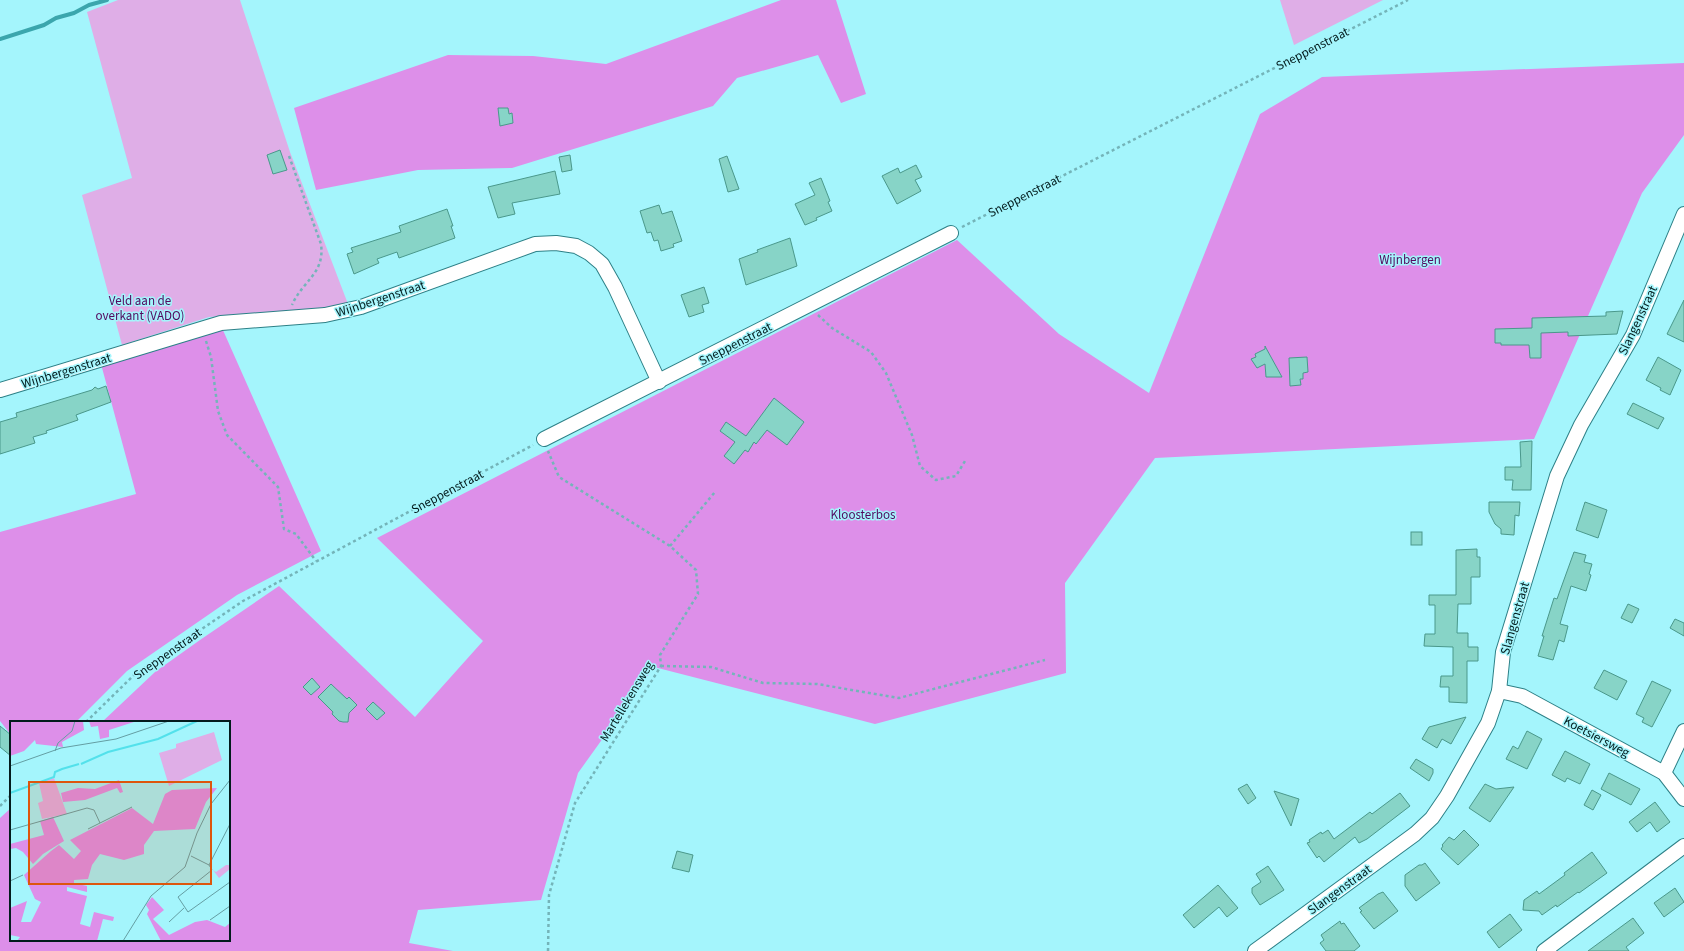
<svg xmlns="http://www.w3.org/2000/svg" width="1684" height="951" viewBox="0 0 1684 951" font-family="'Source Sans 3',sans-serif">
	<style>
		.green { fill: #dfaee7 }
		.forest { fill: #dd8fe9 }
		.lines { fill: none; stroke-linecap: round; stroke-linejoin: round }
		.stream { stroke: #3ba6ad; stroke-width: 4 }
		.building { fill: #87d4c7; stroke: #4a988b }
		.street-casing { stroke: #2d8087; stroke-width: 16 }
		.path { stroke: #74b4b9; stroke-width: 2.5; stroke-dasharray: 3 3; stroke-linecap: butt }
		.street { stroke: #fff; stroke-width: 14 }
		.labels { text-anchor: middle; stroke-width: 3; stroke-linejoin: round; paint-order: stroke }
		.street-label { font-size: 13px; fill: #031c1d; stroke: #a4f5fc }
		.park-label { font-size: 13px; fill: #53095e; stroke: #a4f5fc }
		.inset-river { fill: none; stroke: #53e1eb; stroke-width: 2 }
		.inset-road { fill: none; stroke: #649ea3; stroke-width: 1 }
		.view { fill: #dd560d; fill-opacity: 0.15; stroke: #dd560d; stroke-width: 2 }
		.inset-edge { fill: none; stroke: #031c1d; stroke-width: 2 }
	</style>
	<rect width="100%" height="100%" fill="#a4f5fc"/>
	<!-- green -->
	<g class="green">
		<path d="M 118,0 L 240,0 L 290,152 L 348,304 L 331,308 L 307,311 L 209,317 L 122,345 L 82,195 L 132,178 L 87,12 Z"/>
		<path d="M 1280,0 L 1383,0 L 1294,45 Z"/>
	</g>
	<!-- forest -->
	<g class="forest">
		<path d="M 781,0 L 836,0 L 866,94 L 841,103 L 818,55 L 737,78 L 713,106 L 512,168 L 418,170 L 316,190 L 294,108 L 448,55 L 533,56 L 606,64 Z"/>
		<path d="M 1684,63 L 1684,135 L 1642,193 L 1534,439 L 1155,458 L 1065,583 L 1066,673 L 875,724 L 654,667 L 578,773 L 541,900 L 418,910 L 409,943 L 453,951 L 0,951 L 0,818 L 11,808 L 11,940 L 229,940 L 229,722 L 102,722 L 155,672 L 200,640 L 279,586 L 415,717 L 483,641 L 377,538 L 957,240 L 1059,334 L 1149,393 L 1260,114 L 1322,77 Z"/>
		<path d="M 222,328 L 321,551 L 237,595 L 127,671 L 76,722 L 11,722 L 11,735 L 0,721 L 0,532 L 136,494 L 101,364 Z"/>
	</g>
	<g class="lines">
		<!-- stream -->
		<path class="stream" d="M 0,39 L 44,25 L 56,18 L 74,13 L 89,5 L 107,0"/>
	</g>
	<!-- building -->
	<g class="building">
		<path d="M 498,108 L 508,108 L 509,114 L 512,113 L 513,123 L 500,126 Z"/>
		<path d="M 280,150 L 287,170 L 273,174 L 267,155 Z"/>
		<path d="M 570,155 L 572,170 L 562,172 L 559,157 Z"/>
		<path d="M 727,156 L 739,189 L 728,192 L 719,159 Z"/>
		<path d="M 916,165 L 922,177 L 915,180 L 921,191 L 897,204 L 882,176 L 898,168 L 900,173 Z"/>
		<path d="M 555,171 L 560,194 L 512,203 L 515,214 L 498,218 L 488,187 Z"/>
		<path d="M 821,178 L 830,201 L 828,202 L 832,211 L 816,218 L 817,220 L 805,225 L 795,204 L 815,195 L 809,183 Z"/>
		<path d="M 659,205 L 662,214 L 672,211 L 682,241 L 673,244 L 674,247 L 661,251 L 658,240 L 654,241 L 651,232 L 647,233 L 640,211 Z"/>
		<path d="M 447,209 L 453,226 L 451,226 L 455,238 L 399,258 L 397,252 L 377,259 L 379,263 L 354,274 L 347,254 L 353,252 L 351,248 L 401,232 L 399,226 Z"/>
		<path d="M 790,238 L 797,266 L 746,285 L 739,259 L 758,252 L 757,250 Z"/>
		<path d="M 704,287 L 709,303 L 702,305 L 704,312 L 689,317 L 681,295 Z"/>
		<path d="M 1684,300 L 1684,342 L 1667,334 Z"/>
		<path d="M 1623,311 L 1617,334 L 1568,336 L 1568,332 L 1541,333 L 1541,358 L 1530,358 L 1529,345 L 1501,345 L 1501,343 L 1495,343 L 1495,329 L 1532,328 L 1532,318 L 1606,316 L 1606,312 Z"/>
		<path d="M 1265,346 L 1266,348 L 1282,377 L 1266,377 L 1265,364 L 1257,368 L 1251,359 L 1256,357 L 1255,354 L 1265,349 Z"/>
		<path d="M 1307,357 L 1308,372 L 1303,373 L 1303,379 L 1300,379 L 1301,385 L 1290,386 L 1289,358 Z"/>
		<path d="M 1658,357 L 1681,370 L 1670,395 L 1660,390 L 1661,388 L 1646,380 Z"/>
		<path d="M 106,386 L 111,402 L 76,415 L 78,420 L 46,431 L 47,433 L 33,437 L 35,443 L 0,454 L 0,422 L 17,417 L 16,413 L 92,390 L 95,387 L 98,389 Z"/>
		<path d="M 774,398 L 804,422 L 787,445 L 767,430 L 756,444 L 754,442 L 748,452 L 745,450 L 734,464 L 724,456 L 735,442 L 720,431 L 726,422 L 746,436 Z"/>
		<path d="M 1633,403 L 1664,418 L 1658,429 L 1627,414 Z"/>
		<path d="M 1532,441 L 1531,490 L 1512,490 L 1513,480 L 1505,480 L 1505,467 L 1521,467 L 1520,442 Z"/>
		<path d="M 1489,502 L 1520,502 L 1519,516 L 1515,515 L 1514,535 L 1501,534 L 1501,529 L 1495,524 L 1489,512 Z"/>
		<path d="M 1585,502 L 1607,510 L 1598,538 L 1576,530 Z"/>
		<rect x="1411" y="532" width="11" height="13"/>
		<path d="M 1477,549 L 1477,557 L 1480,557 L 1480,577 L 1471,577 L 1471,604 L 1458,604 L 1457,633 L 1468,633 L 1468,647 L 1478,647 L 1478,661 L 1467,661 L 1467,703 L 1449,702 L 1449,687 L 1440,687 L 1441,676 L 1453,676 L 1453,647 L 1424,646 L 1425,634 L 1435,634 L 1435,605 L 1429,605 L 1429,595 L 1456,595 L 1456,550 Z"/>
		<path d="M 1574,552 L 1586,555 L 1584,562 L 1592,564 L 1589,574 L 1591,575 L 1586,591 L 1571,586 L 1560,624 L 1568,626 L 1564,642 L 1559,640 L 1553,660 L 1538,656 L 1544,636 L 1542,636 L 1554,598 L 1557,599 Z"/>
		<path d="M 1628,604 L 1639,609 L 1632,623 L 1621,618 Z"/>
		<path d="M 1675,619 L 1684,623 L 1684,636 L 1670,628 Z"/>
		<path d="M 1604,670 L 1627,681 L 1617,700 L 1594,688 Z"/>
		<path d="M 312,678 L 320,687 L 311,695 L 303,687 Z"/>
		<path d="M 1652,681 L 1671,690 L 1652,727 L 1642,722 L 1644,718 L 1636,714 Z"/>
		<path d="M 331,684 L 347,699 L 349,697 L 357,705 L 349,713 L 348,722 L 343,722 L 339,721 L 332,714 L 333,712 L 318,697 Z"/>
		<path d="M 373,702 L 385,713 L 377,720 L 366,709 Z"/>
		<path d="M 1466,717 L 1451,744 L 1442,739 L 1437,748 L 1422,739 L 1429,727 Z"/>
		<path d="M 0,726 L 11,735 L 11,756 L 0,747 Z"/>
		<path d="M 1527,731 L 1542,739 L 1527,769 L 1506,759 L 1513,746 L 1518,749 Z"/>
		<path d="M 1565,751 L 1590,764 L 1580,784 L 1567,778 L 1565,782 L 1552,775 Z"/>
		<path d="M 1416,759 L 1433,769 L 1433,773 L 1429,781 L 1410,768 Z"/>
		<path d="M 1609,773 L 1640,789 L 1631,805 L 1601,789 Z"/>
		<path d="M 1247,784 L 1256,798 L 1248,804 L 1238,789 Z"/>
		<path d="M 1485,784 L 1496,789 L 1514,787 L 1490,822 L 1469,808 Z"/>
		<path d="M 1592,790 L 1601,795 L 1593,810 L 1584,805 Z"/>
		<path d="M 1274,791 L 1299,799 L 1291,826 Z"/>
		<path d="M 1400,793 L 1410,806 L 1367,839 L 1359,843 L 1355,837 L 1324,862 L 1319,856 L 1317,858 L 1307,843 L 1310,842 L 1309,840 L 1321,832 L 1322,834 L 1328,830 L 1334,839 L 1370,812 L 1372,814 Z"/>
		<path d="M 1655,802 L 1670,822 L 1657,832 L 1650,822 L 1637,832 L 1629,822 Z"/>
		<path d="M 1464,830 L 1479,845 L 1458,865 L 1441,849 L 1443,846 L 1442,845 L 1449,837 L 1454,840 Z"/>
		<path d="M 677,851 L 693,855 L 689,872 L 672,868 Z"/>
		<path d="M 1592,852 L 1607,873 L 1579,893 L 1578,892 L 1557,907 L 1556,905 L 1542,915 L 1539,911 L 1523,910 L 1524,900 L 1537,891 L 1539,894 L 1565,875 L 1564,873 Z"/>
		<path d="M 1425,863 L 1440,883 L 1416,901 L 1405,886 L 1405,875 L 1419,865 L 1422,865 Z"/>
		<path d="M 1268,866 L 1284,890 L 1260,905 L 1252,893 L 1252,888 L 1261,882 L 1256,874 Z"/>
		<path d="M 1218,885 L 1238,908 L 1227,917 L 1219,907 L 1194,928 L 1183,915 Z"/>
		<path d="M 1675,888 L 1684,902 L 1664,917 L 1654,903 Z"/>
		<path d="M 1383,892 L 1398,911 L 1374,929 L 1360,912 L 1362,911 L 1359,908 L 1378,894 Z"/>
		<path d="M 1510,914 L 1522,930 L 1499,948 L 1487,932 Z"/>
		<path d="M 1633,918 L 1644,933 L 1626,947 L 1629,951 L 1588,951 Z"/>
		<path d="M 1340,921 L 1341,924 L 1344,923 L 1360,946 L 1354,951 L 1326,951 L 1320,943 L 1324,940 L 1321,935 Z"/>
	</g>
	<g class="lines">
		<!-- street casing -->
		<g class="street-casing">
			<g id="street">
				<path d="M 0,390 L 221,323 L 325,315 L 361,307 L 535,244 L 556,243 L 576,246 L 589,253 L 602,264 L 615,287 L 659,382"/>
				<path d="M 544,439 L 951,233"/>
				<path d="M 1499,691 L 1522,696 L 1664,773 L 1684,799"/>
				<path d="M 1664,773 L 1684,731"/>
				<path d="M 1255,951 L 1415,834 L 1432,818 L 1447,796 L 1488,723 L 1499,691 L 1503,652 L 1557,476 L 1581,425 L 1633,335 L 1684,214"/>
				<path d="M 1544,951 L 1684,846"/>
			</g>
		</g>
		<!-- path -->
		<g class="path">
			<path d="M 289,156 L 321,244 C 325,274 303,280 292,305"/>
			<path d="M 962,227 L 1408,0"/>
			<path d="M 818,315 L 832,328 L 871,352 L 886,373 L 912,435 L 920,466 L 936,480 L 956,476 L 965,461"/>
			<path d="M 206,341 L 211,357 L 218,411 L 227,435 L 278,487 L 284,529 L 296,534 L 316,561"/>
			<path d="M 670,546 L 715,492"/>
			<path d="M 661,666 L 711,667 L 763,683 L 817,684 L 899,698 L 1045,660"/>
			<path d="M 86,722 L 134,675 L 243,601 L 533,445"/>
			<path d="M 0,806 L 11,795"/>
			<path d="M 548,951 L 549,895 L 575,803 L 661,666 L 660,655 L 698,594 L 696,570 L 670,546 L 559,477 L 548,451"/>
		</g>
		<!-- street -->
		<use href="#street" class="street"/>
	</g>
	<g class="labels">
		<!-- street labels -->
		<g class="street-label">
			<text transform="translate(1312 48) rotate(-27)" y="5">Sneppenstraat</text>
			<text transform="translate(1024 195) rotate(-27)" y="5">Sneppenstraat</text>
			<text transform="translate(380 298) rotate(-18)" y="5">Wijnbergenstraat</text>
			<text transform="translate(1637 320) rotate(-65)" y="5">Slangenstraat</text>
			<text transform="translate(735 343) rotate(-27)" y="5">Sneppenstraat</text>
			<text transform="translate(66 370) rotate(-17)" y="5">Wijnbergenstraat</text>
			<text transform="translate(447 491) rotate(-28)" y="5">Sneppenstraat</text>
			<text transform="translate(1514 618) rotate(-74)" y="5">Slangenstraat</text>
			<text transform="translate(167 653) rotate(-35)" y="5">Sneppenstraat</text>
			<text transform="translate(626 701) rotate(-59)" y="5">Martellekensweg</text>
			<text transform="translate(1597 736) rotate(28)" y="5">Koetsiersweg</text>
			<text transform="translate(1339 889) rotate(-36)" y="5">Slangenstraat</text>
		</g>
		<!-- park labels -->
		<g class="park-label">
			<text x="1410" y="264">Wijnbergen</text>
			<text x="140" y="305">Veld aan de<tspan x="140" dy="15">overkant (VADO)</tspan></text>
			<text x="863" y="519">Kloosterbos</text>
		</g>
	</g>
	<!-- overview -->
	<g transform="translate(10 721)">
		<rect width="220" height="220" fill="#a4f5fc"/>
		<path d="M 204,11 L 212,39 L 159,65 L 149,32 L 166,27 L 166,23 ZM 44,57 L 57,93 L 32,98 L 28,82 L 33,80 L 29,62 ZM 216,144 L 220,144 L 220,148 L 209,157 L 203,149 L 206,151 Z" fill="#dfaee7"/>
		<path d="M 0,0 L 73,0 L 74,9 L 52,21 L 53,26 L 26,23 L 25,19 L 14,30 L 0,35 ZM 79,0 L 127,0 L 99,9 L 99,16 L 90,18 L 88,5 L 81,6 ZM 109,59 L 113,71 L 110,72 L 107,67 L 75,79 L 53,81 L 51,72 L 68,67 L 85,68 ZM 207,67 L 196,81 L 185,108 L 144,110 L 134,124 L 134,133 L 114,139 L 90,133 L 82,144 L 78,158 L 64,159 L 64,162 L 77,165 L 77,171 L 57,166 L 57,170 L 77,175 L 70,203 L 80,206 L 84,191 L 104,196 L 103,200 L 93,198 L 87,220 L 7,220 L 10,216 L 0,214 L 0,187 L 17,180 L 11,201 L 21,201 L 31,181 L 25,178 L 14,154 L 41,130 L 49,124 L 64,138 L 71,130 L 60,119 L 122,87 L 143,103 L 155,73 L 162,69 ZM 43,96 L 54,120 L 33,133 L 23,143 L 13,131 L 6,127 L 0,128 L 0,123 L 34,114 L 30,100 ZM 142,176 L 154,189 L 143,198 L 159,214 L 185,201 L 197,199 L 215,206 L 220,202 L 220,220 L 151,220 L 137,193 L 139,189 L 136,184 Z" fill="#dd8fe9"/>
		<path class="inset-river" d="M 71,43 L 98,31 L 148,18 L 187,0M 0,72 L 44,56 L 45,51 L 52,48 L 69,43"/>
		<path class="inset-road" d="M 45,30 L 48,22 L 62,10 L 65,0M 0,45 L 51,27 L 106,18 L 159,0M 78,108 L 122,86M 0,109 L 77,87 L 84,89 L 90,102M 181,135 L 199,144 L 202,149 L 168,176 L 178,191 L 220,161M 199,144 L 220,103M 0,160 L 13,154M 200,199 L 220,185M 159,201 L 174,187M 113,220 L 141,175 L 175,146 L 187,112 L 201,83 L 220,59"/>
		<path class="view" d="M 19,61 L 201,61 L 201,163 L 19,163 Z"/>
		<rect width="220" height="220" class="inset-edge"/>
	</g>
</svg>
